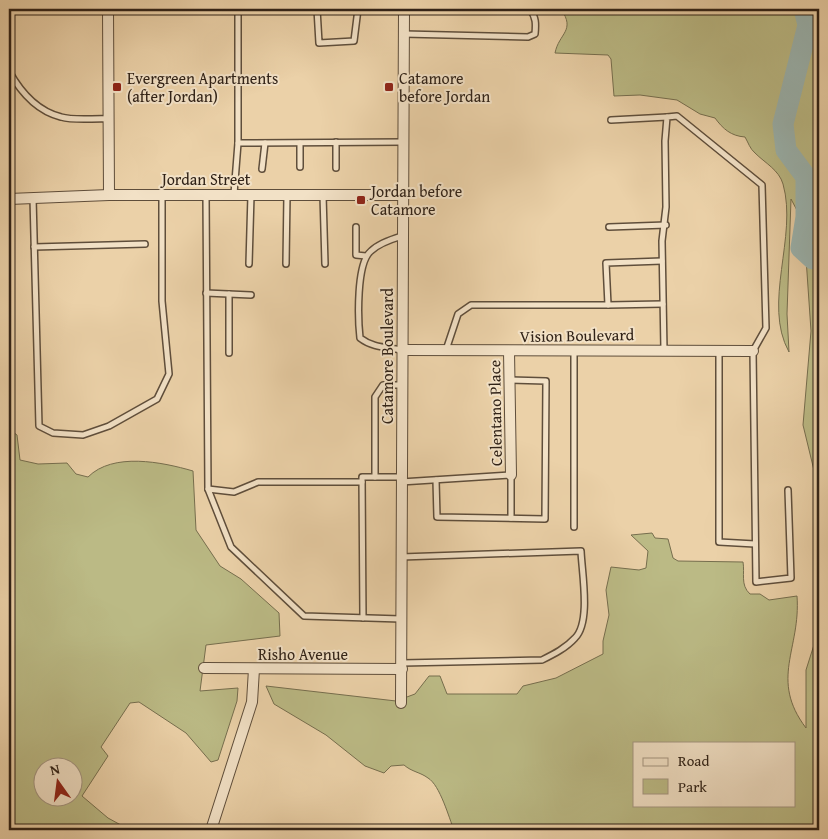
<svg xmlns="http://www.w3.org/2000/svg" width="828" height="839" viewBox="0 0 828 839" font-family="'Gentium Book Plus',serif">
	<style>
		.green { fill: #bbba85; stroke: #766e4e; fill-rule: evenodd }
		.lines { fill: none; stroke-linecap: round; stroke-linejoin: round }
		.river { stroke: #9bb5b1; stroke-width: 21 }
		.lane-casing { stroke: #5f4e3b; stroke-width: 8 }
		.street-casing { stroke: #5f4e3b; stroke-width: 12 }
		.lane { stroke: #f2e1c6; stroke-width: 5 }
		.street { stroke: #f2e1c6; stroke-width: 10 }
		.poi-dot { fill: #8f2418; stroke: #f2e1c6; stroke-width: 2 }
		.labels { text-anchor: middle; stroke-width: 4; stroke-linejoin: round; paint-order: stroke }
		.poi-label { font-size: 16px; fill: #302217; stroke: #f2e1c6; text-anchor: start }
		.street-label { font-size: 16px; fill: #302217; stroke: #f2e1c6 }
	</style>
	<rect width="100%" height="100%" fill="#ebd1a8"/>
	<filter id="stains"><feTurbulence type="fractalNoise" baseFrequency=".004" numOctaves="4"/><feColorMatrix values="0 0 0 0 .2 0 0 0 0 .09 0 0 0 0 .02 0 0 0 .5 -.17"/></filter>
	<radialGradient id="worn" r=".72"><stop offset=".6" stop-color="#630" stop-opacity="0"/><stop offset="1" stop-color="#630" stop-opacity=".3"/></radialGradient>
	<!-- green -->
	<g class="green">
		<path d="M 561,9 L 819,9 L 819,491 L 803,425 L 811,331 L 806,258 L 801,218 L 791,199 L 787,314 L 789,352 C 762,303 798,237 783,184 C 779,170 765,163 755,153 C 750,149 748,142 745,137 C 731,136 723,129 715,118 L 700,114 L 677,100 L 640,95 L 614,96 L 611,59 L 608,55 L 555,53 C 559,33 576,31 561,9 Z"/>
		<path d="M 9,429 L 17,435 L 20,460 L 38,464 L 67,463 L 76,474 L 88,477 C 113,452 162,462 193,471 L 196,530 L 220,566 L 241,579 L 279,613 L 280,636 L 206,645 L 200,691 L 238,688 L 237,701 L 218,760 L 211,762 L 186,733 L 139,702 L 130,703 L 101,747 L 108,756 L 82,796 L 108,818 L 130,830 L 9,830 ZM 42,766 L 72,766 L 72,796 L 42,796 Z"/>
		<path d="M 652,533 L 655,538 L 668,539 L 673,558 L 678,561 L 743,562 C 745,573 740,585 750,594 L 760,594 L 769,600 L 797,596 C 801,649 769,679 806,728 L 806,670 L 819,629 L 819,830 L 454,830 C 449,818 440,785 428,778 C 420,772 412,772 404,765 L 391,766 L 384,773 L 365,766 L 326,735 L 274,704 L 266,686 L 396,701 L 415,694 L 429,676 L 440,676 L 447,694 L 517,694 L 523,686 L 556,678 L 603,654 L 603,641 L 609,615 L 606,590 L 611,567 L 639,570 L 646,568 L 648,551 L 631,535 ZM 634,743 L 794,743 L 794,805 L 634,805 Z"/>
	</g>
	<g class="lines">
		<!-- river -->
		<path class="river" d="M 804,9 L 808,25 L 783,124 L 786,150 L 806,177 L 806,217 L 801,248 L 813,259 L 819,260"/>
		<!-- lane casing -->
		<g class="lane-casing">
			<g id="lane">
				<path d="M 317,9 L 319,43 L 354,41 L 358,9"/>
				<path d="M 404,34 L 528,37 L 535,34 C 536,23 536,18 530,9"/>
				<path d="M 9,71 C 20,91 37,111 61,117 C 75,121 94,118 109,119"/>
				<path d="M 611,120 L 667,117"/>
				<path d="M 336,142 L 336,168"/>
				<path d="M 238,143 L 238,9"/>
				<path d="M 300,167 L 300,143"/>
				<path d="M 262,169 L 265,143"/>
				<path d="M 234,194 L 238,143 L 403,142"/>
				<path d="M 206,195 L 208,489 L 231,547 L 304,616 L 401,619"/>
				<path d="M 323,195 L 325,264"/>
				<path d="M 33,198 L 39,426 L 53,433 L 83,435 L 109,426 L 157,399 L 169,374 L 162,301 L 162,194"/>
				<path d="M 356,227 L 356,255 L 366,256"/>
				<path d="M 609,227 L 666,225"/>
				<path d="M 34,247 L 145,244"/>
				<path d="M 662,261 L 606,263 L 608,305 L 663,304"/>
				<path d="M 249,264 L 251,195"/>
				<path d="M 286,264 L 287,195"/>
				<path d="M 206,293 L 251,295"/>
				<path d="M 574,349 L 574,527"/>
				<path d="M 402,350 C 387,347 373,348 360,338 C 358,320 356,263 371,251 C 379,243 392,239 402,236"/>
				<path d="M 446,350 L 458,314 L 471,305 L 608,305"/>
				<path d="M 664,350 L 662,241 L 666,207 L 665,141 L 667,117 L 677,116 L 762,185 L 766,328 L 753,351 L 756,582 L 791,578 L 788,490"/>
				<path d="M 719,351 L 719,542 L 755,544"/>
				<path d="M 229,353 L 229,294"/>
				<path d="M 375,477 L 375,397 L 383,385 L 402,385"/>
				<path d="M 436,480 L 437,517 L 545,519 L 546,381 L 510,380"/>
				<path d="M 401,482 L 511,475 L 511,518"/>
				<path d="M 208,489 L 234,492 L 258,482 L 362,482"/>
				<path d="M 401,557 L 581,551 C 582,574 591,622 575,638 C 566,648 554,654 542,660 L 402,663"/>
				<path d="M 363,618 L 362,477 L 401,477"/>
			</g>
		</g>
		<!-- street casing -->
		<g class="street-casing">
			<g id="street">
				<path d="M 108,9 L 109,195"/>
				<path d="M 9,199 L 109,195 L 403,195"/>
				<path d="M 402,350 L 753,351"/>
				<path d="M 509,351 L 511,475"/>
				<path d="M 204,668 L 402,669"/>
				<path d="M 401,703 L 404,9"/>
				<path d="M 211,830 L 252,702 L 254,669"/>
			</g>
		</g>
		<!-- lane -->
		<use href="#lane" class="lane"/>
		<!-- street -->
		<use href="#street" class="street"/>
	</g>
	<!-- markers -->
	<g class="poi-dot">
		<rect x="112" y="82" width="10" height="10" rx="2.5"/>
		<rect x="384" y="82" width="10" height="10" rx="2.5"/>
		<rect x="356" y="195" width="10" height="10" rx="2.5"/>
	</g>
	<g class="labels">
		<!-- poi labels -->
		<g class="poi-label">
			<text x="127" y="84">Evergreen Apartments<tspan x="127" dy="18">(after Jordan)</tspan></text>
			<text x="399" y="84">Catamore<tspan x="399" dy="18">before Jordan</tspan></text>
			<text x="371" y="197">Jordan before<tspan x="371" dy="18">Catamore</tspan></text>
		</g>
		<!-- street labels -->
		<g class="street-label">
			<text x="206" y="185">Jordan Street</text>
			<text transform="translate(577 335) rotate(-1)" y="6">Vision Boulevard</text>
			<text transform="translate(387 356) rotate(-90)" y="6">Catamore Boulevard</text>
			<text transform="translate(495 413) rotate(-91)" y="6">Celentano Place</text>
			<text x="303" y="660">Risho Avenue</text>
		</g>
	</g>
	<!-- margin -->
	<rect width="828" height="839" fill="none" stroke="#ebd1a8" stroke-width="30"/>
	<rect x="10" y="10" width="808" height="819" fill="none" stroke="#302217" stroke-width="2.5"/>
	<rect x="15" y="15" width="798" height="809" fill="none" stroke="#302217"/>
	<!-- legend -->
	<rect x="633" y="742" width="162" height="65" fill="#f2e1c6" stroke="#a49580"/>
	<rect x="643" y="758" width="25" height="8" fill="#f2e1c6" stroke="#a49580"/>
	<text x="678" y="766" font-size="15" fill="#302217">Road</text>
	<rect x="643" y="779" width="25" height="15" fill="#bbba85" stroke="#a49580"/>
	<text x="678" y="792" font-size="15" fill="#302217">Park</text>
	<!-- north arrow -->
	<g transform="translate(58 782) rotate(346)"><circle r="24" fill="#f2e1c6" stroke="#a49580"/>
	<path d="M0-4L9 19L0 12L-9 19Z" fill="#8f2418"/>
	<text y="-8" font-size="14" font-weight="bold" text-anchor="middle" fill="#302217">N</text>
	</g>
	<rect width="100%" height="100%" filter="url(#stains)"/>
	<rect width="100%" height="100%" fill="url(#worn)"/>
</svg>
